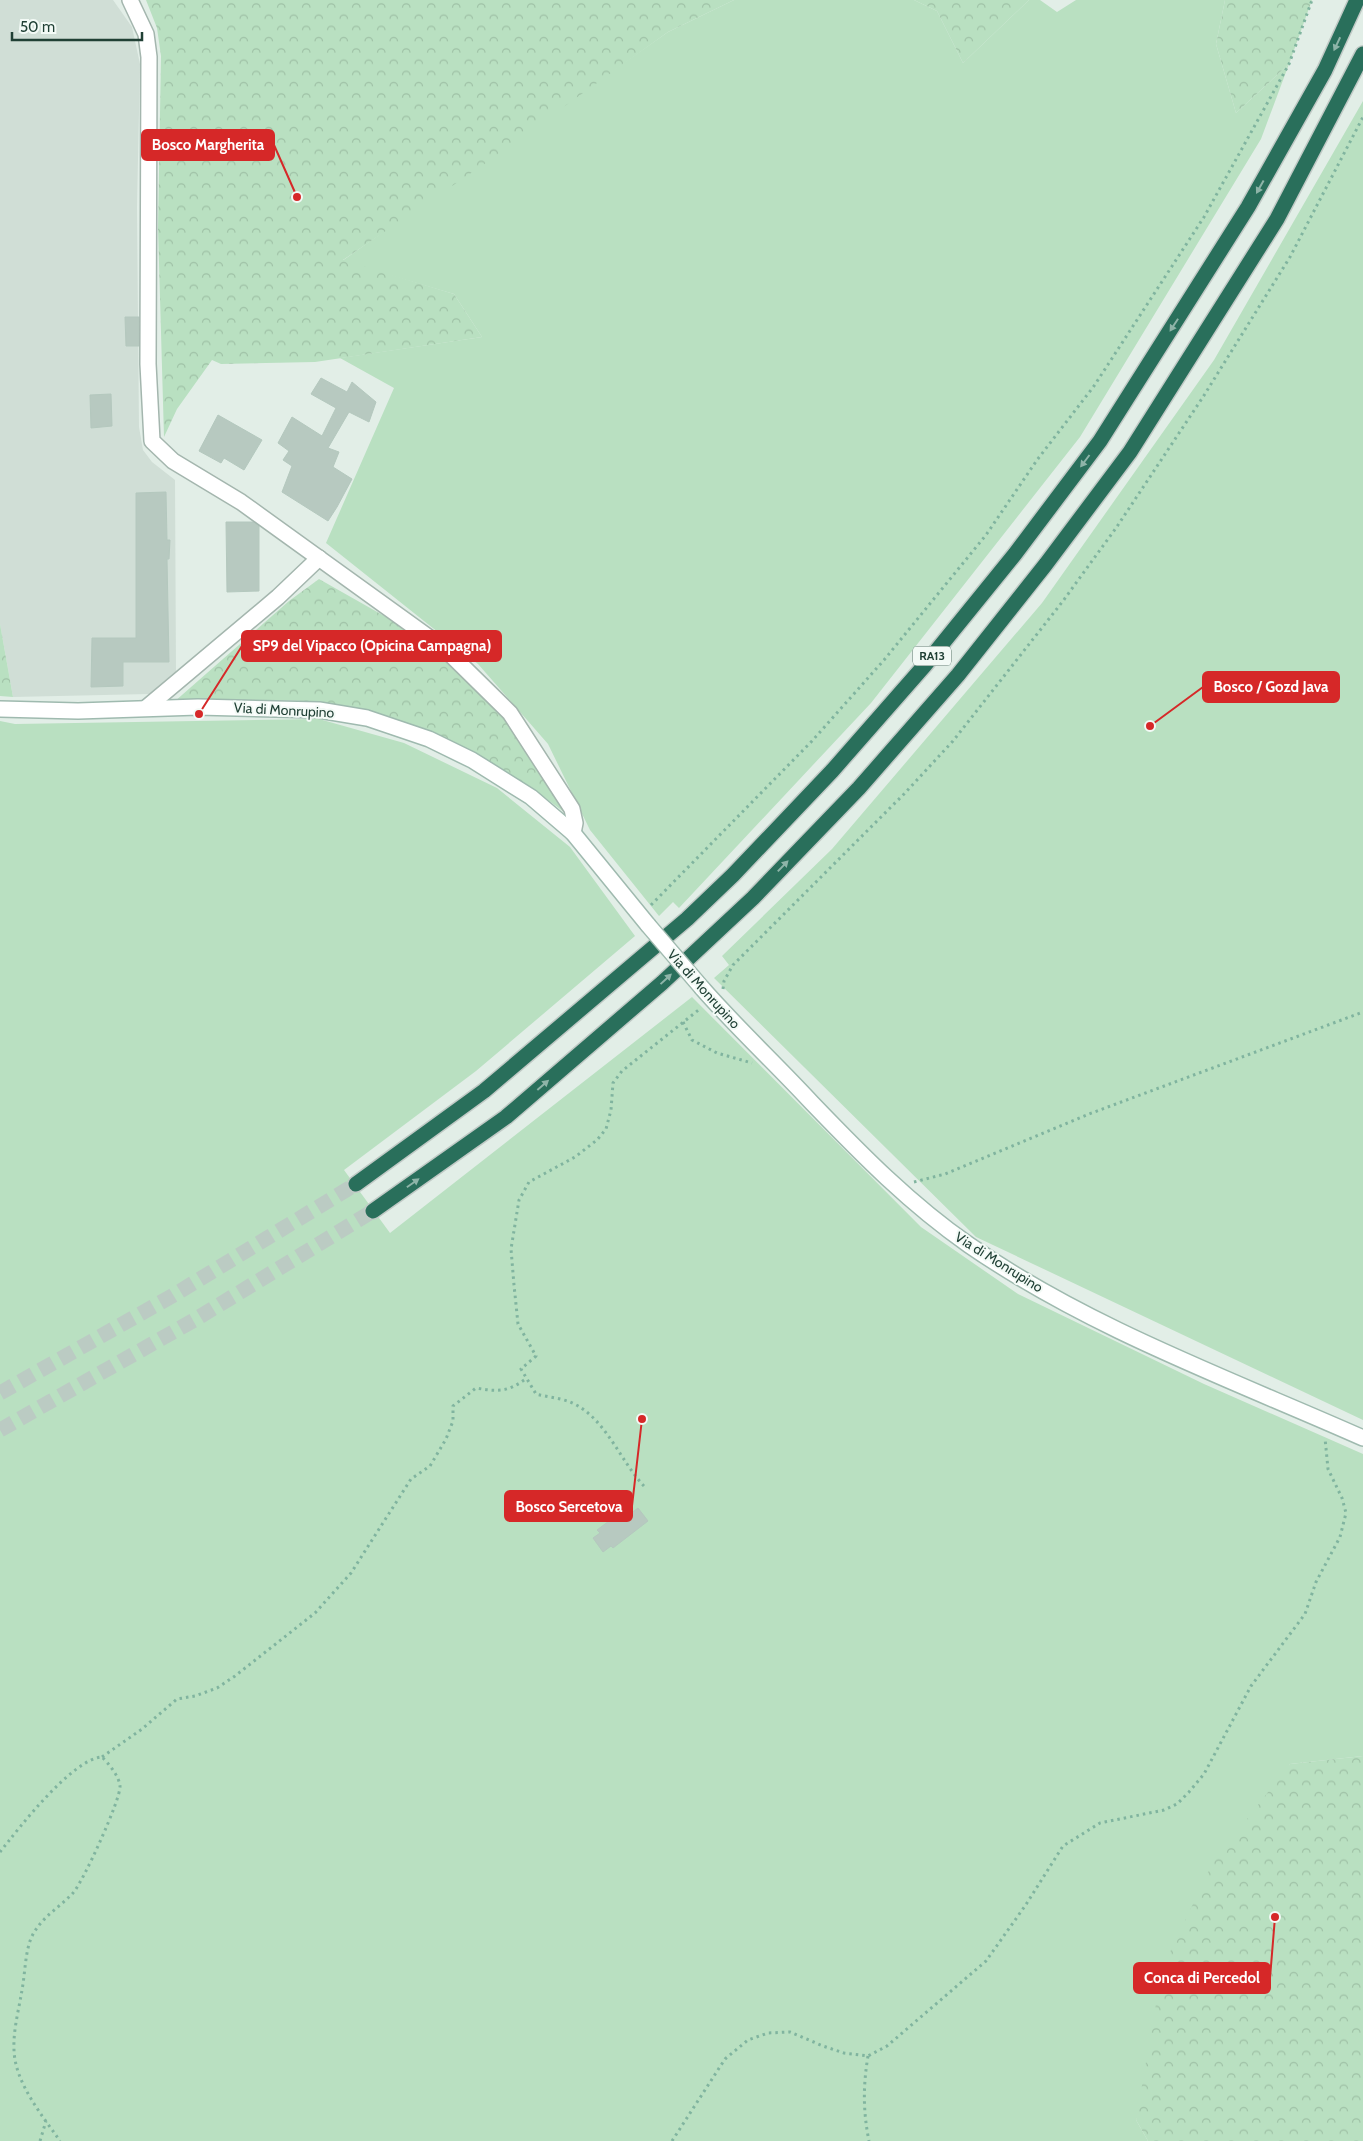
<svg xmlns="http://www.w3.org/2000/svg" width="1363" height="2141" viewBox="0 0 1363 2141" font-family="Cabin,sans-serif">
	<style>
		.built { fill: #d0ded6 }
		.grass { fill: #b9e0c1 }
		.forest { fill: url(#forest-crowns) }
		.building { fill: #b7c9c0; stroke: #b4c8be }
		.lines { fill: none; stroke-linecap: round; stroke-linejoin: round }
		.motorway-tunnel { stroke: #bbcbc3; stroke-width: 15; stroke-dasharray: 15 8; stroke-linecap: butt }
		.minor-casing { stroke: #a4b6ae; stroke-width: 18 }
		.secondary-casing { stroke: #9fbaaf; stroke-width: 18 }
		.motorway-casing { stroke: #c1cac6; stroke-width: 18 }
		.path { stroke: #80b49f; stroke-width: 3; stroke-dasharray: 2.5 4; stroke-linecap: butt }
		.minor { stroke: #fff; stroke-width: 15 }
		.secondary { stroke: #fff; stroke-width: 15 }
		.motorway { stroke: #296f5b; stroke-width: 15 }
		.secondary-bridge-casing { stroke: #9fbaaf; stroke-width: 18; stroke-linecap: butt }
		.secondary-bridge { stroke: #fff; stroke-width: 15 }
		.oneway { fill: #8eb4a8 }
		.labels { text-anchor: middle; stroke-width: 4; stroke-linejoin: round; paint-order: stroke }
		.shield { fill: #f3faf6; stroke: #5f786f; stroke-width: 1 }
		.shield-label { font-size: 12px; font-weight: bold; fill: #204035 }
		.street-label { font-size: 14px; fill: #204035; stroke: #f3faf6 }
		.leader { fill: none; stroke: #d62828; stroke-width: 2 }
		.callout-dot { fill: #d62828; stroke: #f3faf6; stroke-width: 2 }
		.callout { fill: #d62828; stroke: #d62828; stroke-width: 2 }
		.callout-label { font-size: 15px; text-anchor: middle; font-weight: bold; fill: #fff }
	</style>
	<defs>
		<pattern id="forest-crowns" width="20" height="18" patternUnits="userSpaceOnUse" patternTransform="scale(1.25)"><rect width="20" height="18" fill="#b9e0c1"/><path d="M2 6a3 3 0 1 1 6 0M12 15a3 3 0 1 1 6 0" fill="none" stroke="#9fc1a6"/></pattern>
	</defs>
	<rect width="100%" height="100%" fill="#e2eee7"/>
	<!-- built -->
	<path class="built" d="M 0,0 L 113,0 L 132,27 L 140,64 L 137,207 L 139,427 L 143,450 L 152,462 L 175,480 L 176,671 L 149,694 L 13,697 L 0,624 Z"/>
	<!-- grass -->
	<g class="grass">
		<path d="M 734,0 L 914,0 L 937,11 L 963,63 L 1029,0 L 1040,0 L 1057,12 L 1076,0 L 1225,0 L 1216,44 L 1236,113 L 1289,64 L 1261,139 L 1080,437 L 871,703 L 679,908 L 673,902 L 659,916 L 590,830 L 548,744 L 478,664 L 326,543 L 394,388 L 340,358 L 482,337 L 454,294 L 342,261 L 668,32 Z"/>
		<path d="M 1363,101 L 1363,1420 L 976,1237 L 714,978 L 729,965 L 722,956 L 832,849 L 1042,603 L 1214,360 Z"/>
		<path d="M 319,719 L 404,743 L 497,788 L 570,847 L 635,936 L 476,1071 L 344,1170 L 390,1233 L 692,997 L 921,1227 L 1018,1294 L 1204,1384 L 1363,1454 L 1363,1756 L 1290,1764 L 1136,2120 L 1148,2141 L 0,2141 L 0,721 L 15,724 Z"/>
	</g>
	<!-- forest -->
	<g class="forest">
		<path d="M 146,0 L 734,0 L 668,32 L 483,165 L 343,260 L 454,294 L 482,337 L 315,362 L 221,364 L 212,360 L 177,409 L 164,437 L 158,228 L 161,56 L 157,28 Z"/>
		<path d="M 914,0 L 1029,0 L 963,63 L 937,11 Z"/>
		<path d="M 1225,0 L 1312,0 L 1289,64 L 1236,113 L 1216,44 Z"/>
		<path d="M 319,579 L 402,626 L 441,653 L 506,713 L 564,812 C 514,773 471,752 412,729 C 386,718 361,708 333,704 C 281,697 227,701 174,702 L 289,601 Z"/>
		<path d="M 0,624 L 13,697 L 0,696 Z"/>
		<path d="M 1363,1756 L 1363,2141 L 1148,2141 L 1136,2120 L 1162,1969 L 1212,1864 L 1290,1764 Z"/>
	</g>
	<!-- building -->
	<g class="building">
		<path d="M 125,317 L 139,317 L 139,346 L 126,346 Z"/>
		<path d="M 321,378 L 347,392 L 352,382 L 376,402 L 369,422 L 349,412 L 328,448 L 339,452 L 333,467 L 352,479 L 337,507 L 328,521 L 282,492 L 292,466 L 283,460 L 289,451 L 278,443 L 292,417 L 322,436 L 336,408 L 311,394 Z"/>
		<path d="M 111,394 L 112,426 L 91,428 L 90,395 Z"/>
		<path d="M 218,415 L 262,440 L 244,470 L 224,458 L 221,463 L 199,451 Z"/>
		<path d="M 166,492 L 167,540 L 170,540 L 169,559 L 167,559 L 169,662 L 123,662 L 123,686 L 91,687 L 92,638 L 136,638 L 136,493 Z"/>
		<path d="M 226,522 L 253,522 L 259,526 L 259,591 L 227,592 Z"/>
		<path d="M 638,1508 L 648,1521 L 613,1548 L 611,1546 L 603,1552 L 593,1538 L 600,1533 L 597,1530 L 617,1515 L 621,1521 Z"/>
	</g>
	<g class="lines">
		<!-- motorway-tunnel -->
		<g class="motorway-tunnel">
			<path d="M 0,1393 L 172,1296 L 356,1184"/>
			<path d="M 0,1430 L 196,1319 L 373,1211"/>
		</g>
		<!-- minor casing -->
		<g class="minor-casing">
			<g id="minor">
				<path d="M 130,0 L 146,34 L 149,57 L 148,364 L 152,441 L 173,461 L 241,502 L 445,649 L 510,713 L 572,809 L 575,823 L 573,833"/>
				<path d="M 146,708 L 278,597 L 319,558"/>
			</g>
		</g>
		<!-- secondary casing -->
		<g class="secondary-casing">
			<g id="secondary">
				<path d="M 0,709 L 78,711 L 198,707 L 319,710 L 367,718 L 429,739 L 472,760 L 531,797 L 573,833 L 648,925"/>
				<path d="M 702,988 C 737,1028 776,1064 812,1103 C 861,1154 910,1204 969,1245 C 1089,1328 1230,1379 1363,1438"/>
			</g>
		</g>
		<!-- motorway casing -->
		<g class="motorway-casing">
			<g id="motorway">
				<path d="M 356,1184 L 484,1091 L 687,919 L 733,875 L 832,771 L 925,665 L 1015,554 L 1100,441 L 1248,207 L 1325,70 L 1357,0"/>
				<path d="M 373,1211 L 506,1117 L 662,983 L 753,898 L 859,788 L 958,675 L 1046,564 L 1130,452 L 1277,219 L 1363,54"/>
			</g>
		</g>
		<!-- path -->
		<g class="path">
			<path d="M 651,905 L 812,741 L 884,660 L 986,535 L 1037,460 L 1094,386 L 1204,217 L 1289,64 L 1312,0"/>
			<path d="M 723,989 L 724,981 L 733,965 L 904,794 L 953,741 L 1063,601 L 1116,528 L 1203,397 L 1290,257 L 1363,117"/>
			<path d="M 683,1022 L 692,1040 L 717,1053 L 752,1063"/>
			<path d="M 914,1182 L 945,1174 L 1089,1114 L 1363,1012"/>
			<path d="M 644,1486 C 620,1461 605,1416 570,1402 C 560,1398 547,1397 536,1394 L 521,1369 L 536,1356 L 518,1324 L 514,1285 L 511,1249 L 519,1200 L 529,1182 L 575,1157 L 597,1140 L 606,1129 L 611,1110 L 613,1083 L 622,1071 L 701,1008"/>
			<path d="M 102,1757 L 142,1729 L 177,1699 L 195,1696 L 217,1688 L 235,1676 L 315,1613 L 351,1573 L 411,1479 L 430,1466 L 446,1439 L 453,1421 L 453,1406 L 476,1388 C 499,1392 508,1392 527,1378"/>
			<path d="M 0,1852 C 19,1828 72,1759 102,1757 C 109,1764 119,1776 120,1786 C 121,1799 83,1882 73,1893 C 58,1909 38,1919 30,1941 C 25,1956 25,1974 22,1990 C 19,2009 13,2030 14,2050 C 15,2083 42,2115 60,2141"/>
			<path d="M 868,2056 C 863,2086 863,2111 869,2141"/>
			<path d="M 40,2141 L 46,2121"/>
			<path d="M 672,2141 L 725,2059 L 748,2040 L 768,2033 L 790,2032 L 823,2046 L 844,2053 L 868,2056 L 887,2046 L 986,1961 L 1025,1906 L 1063,1846 L 1100,1823 L 1164,1810 L 1177,1804 L 1189,1792 L 1204,1774 L 1251,1686 L 1305,1614 L 1316,1582 L 1340,1537 L 1346,1513 L 1342,1498 L 1328,1469 L 1325,1438"/>
		</g>
		<!-- minor -->
		<use href="#minor" class="minor"/>
		<!-- secondary -->
		<use href="#secondary" class="secondary"/>
		<!-- motorway -->
		<use href="#motorway" class="motorway"/>
		<!-- secondary-bridge casing -->
		<g class="secondary-bridge-casing">
			<path id="secondary-bridge" d="M 648,925 L 702,988"/>
		</g>
		<!-- secondary-bridge -->
		<use href="#secondary-bridge" class="secondary-bridge"/>
	</g>
	<!-- one-way arrows -->
	<defs><path id="oneway-solid" d="M-6-.8H1V-3.2L6.5 0L1 3.2V.8H-6Z" transform="scale(1.25)"/></defs>
	<g class="oneway">
		<use href="#oneway-solid" transform="translate(1337 44) rotate(115)"/>
		<use href="#oneway-solid" transform="translate(1260 187) rotate(119)"/>
		<use href="#oneway-solid" transform="translate(1174 325) rotate(123)"/>
		<use href="#oneway-solid" transform="translate(1085 461) rotate(127)"/>
		<use href="#oneway-solid" transform="translate(783 866) rotate(-46)"/>
		<use href="#oneway-solid" transform="translate(666 979) rotate(-43)"/>
		<use href="#oneway-solid" transform="translate(543 1085) rotate(-41)"/>
		<use href="#oneway-solid" transform="translate(413 1183) rotate(-35)"/>
	</g>
	<g class="labels">
		<!-- shield labels -->
		<rect class="shield" x="913" y="646.5" width="38" height="19" rx="4"/>
		<g class="shield-label">
			<text x="932" y="660">RA13</text>
		</g>
		<!-- street labels -->
		<g class="street-label">
			<text transform="translate(284 710) rotate(3)" y="5">Via di Monrupino</text>
			<text transform="translate(704 989) rotate(48)" y="5">Via di Monrupino</text>
			<text transform="translate(999 1262) rotate(32)" y="5">Via di Monrupino</text>
		</g>
	</g>
	<!-- callouts -->
	<path class="leader" d="M297 197L274 145M199 714L242 646M1150 726L1203 687M642 1419L632 1506M1275 1917L1270 1978"/>
	<g class="callout-dot">
		<circle cx="297" cy="197" r="5"/>
		<circle cx="199" cy="714" r="5"/>
		<circle cx="1150" cy="726" r="5"/>
		<circle cx="642" cy="1419" r="5"/>
		<circle cx="1275" cy="1917" r="5"/>
	</g>
	<g class="callout">
		<rect x="142" y="130" width="132" height="30" rx="5"/>
		<rect x="242" y="631" width="259" height="30" rx="5"/>
		<rect x="1203" y="672" width="136" height="30" rx="5"/>
		<rect x="505" y="1491" width="127" height="30" rx="5"/>
		<rect x="1134" y="1963" width="136" height="30" rx="5"/>
	</g>
	<g class="callout-label">
		<text x="208" y="150">Bosco Margherita</text>
		<text x="372" y="651">SP9 del Vipacco (Opicina Campagna)</text>
		<text x="1271" y="692">Bosco / Gozd Java</text>
		<text x="569" y="1512">Bosco Sercetova</text>
		<text x="1202" y="1983">Conca di Percedol</text>
	</g>
	<!-- scale -->
	<path d="M12 32v8h130v-8" fill="none" stroke="#204035" stroke-width="2.5"/>
	<text x="20" y="32" font-size="15" fill="#204035" stroke="#f3faf6" stroke-width="4" paint-order="stroke">50 m</text>
</svg>
